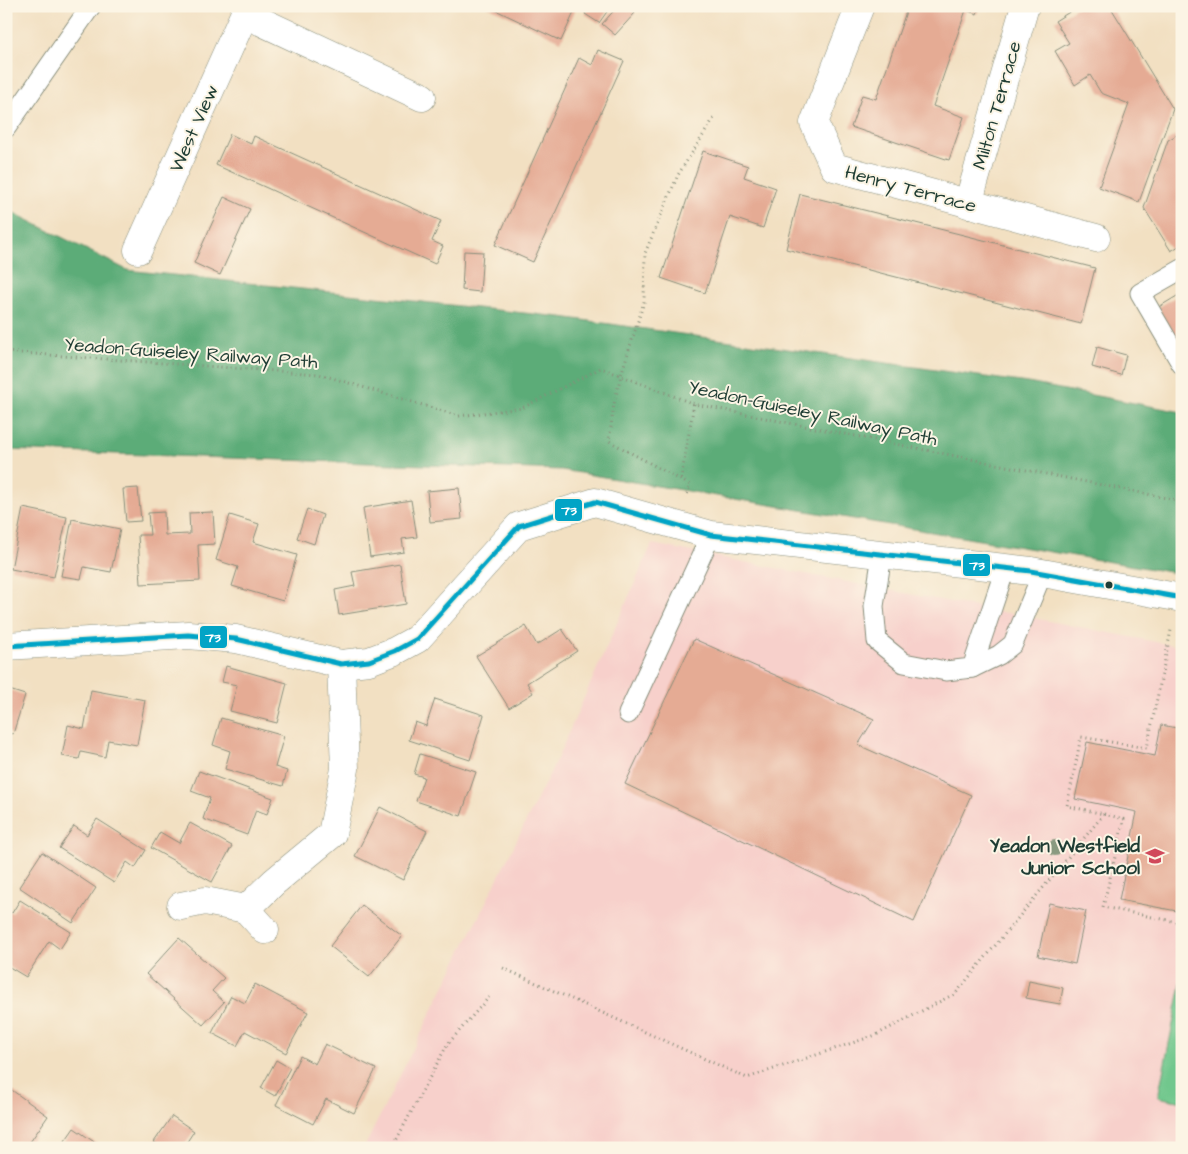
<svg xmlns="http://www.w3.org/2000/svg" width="1188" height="1154" viewBox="0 0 1188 1154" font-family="'Architects Daughter',sans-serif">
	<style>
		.built { fill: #f7d0cb }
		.green { fill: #71c78d; stroke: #488260 }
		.forest { fill: #5cac78; stroke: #3e7456 }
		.building { fill: #e5ab94 }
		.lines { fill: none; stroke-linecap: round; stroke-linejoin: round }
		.lane-casing { stroke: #888e7b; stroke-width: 21 }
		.street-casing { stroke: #888e7b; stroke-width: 29 }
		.path { stroke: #888e7b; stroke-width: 3; stroke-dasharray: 1 4; stroke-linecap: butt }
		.lane { stroke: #fff; stroke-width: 19 }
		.street { stroke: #fff; stroke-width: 28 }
		.bus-1-casing { stroke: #fcf5e5; stroke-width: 9 }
		.bus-1 { stroke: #02a4c6; stroke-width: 5 }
		.tree { fill: #8a9a80 }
		.bus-dot { fill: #1f3d34; stroke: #fcf5e5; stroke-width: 2 }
		.labels { text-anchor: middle; stroke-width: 4; stroke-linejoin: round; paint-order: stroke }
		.street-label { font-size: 19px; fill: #1f3d34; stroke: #fcf5e5 }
		.poi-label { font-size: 19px; font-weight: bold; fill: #1f3d34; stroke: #fcf5e5; text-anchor: end }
		.line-badge { stroke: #fcf5e5; stroke-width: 2 }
		.badge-label { font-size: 14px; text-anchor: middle; font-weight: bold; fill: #fff }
	</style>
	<rect width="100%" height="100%" fill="#fcf5e5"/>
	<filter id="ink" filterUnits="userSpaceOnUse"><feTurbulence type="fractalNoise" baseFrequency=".02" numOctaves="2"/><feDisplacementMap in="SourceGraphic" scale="10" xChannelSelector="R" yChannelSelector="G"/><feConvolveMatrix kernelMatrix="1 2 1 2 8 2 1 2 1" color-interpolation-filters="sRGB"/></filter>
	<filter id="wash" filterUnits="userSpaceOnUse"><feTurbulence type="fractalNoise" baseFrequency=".0096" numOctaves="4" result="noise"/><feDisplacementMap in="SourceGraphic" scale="20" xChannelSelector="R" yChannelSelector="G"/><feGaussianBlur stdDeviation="1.12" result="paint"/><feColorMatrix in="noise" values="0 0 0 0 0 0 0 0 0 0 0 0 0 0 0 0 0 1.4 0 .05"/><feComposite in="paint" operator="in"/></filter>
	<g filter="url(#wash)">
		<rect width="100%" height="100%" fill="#f2e0c2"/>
		<!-- built -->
		<path class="built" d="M 652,544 L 1182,647 L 1182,1148 L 364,1148 L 558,757 Z"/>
		<!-- green -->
		<path class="green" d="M 1182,980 L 1182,1102 L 1158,1097 Z"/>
		<!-- forest -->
		<path class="forest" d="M 6,209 L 127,270 L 561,317 L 1028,383 L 1182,412 L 1182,574 L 562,470 L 6,450 Z"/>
		<g id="blocks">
			<!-- building -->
			<g class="building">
				<path d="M 487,6 L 577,6 L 561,41 Z"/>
				<path d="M 588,6 L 611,6 L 599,23 L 585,14 Z"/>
				<path d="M 618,6 L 627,6 L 635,13 L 615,35 L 602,24 Z"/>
				<path d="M 908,6 L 980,6 L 977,14 L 966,10 L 933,106 L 964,117 L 949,160 L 851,127 L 862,95 L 876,99 Z"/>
				<path d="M 1079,6 L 1110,6 L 1173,109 L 1139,202 L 1099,187 L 1129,104 L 1101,93 L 1090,75 L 1075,85 L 1055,51 L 1069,43 L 1055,21 Z"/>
				<path d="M 598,50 L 624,61 L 533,262 L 495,245 L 579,58 L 592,65 Z"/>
				<path d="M 1182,132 L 1182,244 L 1171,251 L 1144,208 L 1168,140 Z"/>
				<path d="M 230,134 L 251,144 L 254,136 L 441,221 L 432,241 L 443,246 L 435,264 L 216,165 Z"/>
				<path d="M 703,151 L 748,166 L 744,177 L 776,188 L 763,228 L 730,217 L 705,293 L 661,278 Z"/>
				<path d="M 800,194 L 1095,268 L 1081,324 L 786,249 Z"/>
				<path d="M 224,197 L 250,209 L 220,275 L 194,263 Z"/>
				<path d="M 464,251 L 483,252 L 480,292 L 462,290 Z"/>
				<path d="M 1182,293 L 1182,349 L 1157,308 Z"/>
				<path d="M 1097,347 L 1126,355 L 1121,375 L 1092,367 Z"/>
				<path d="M 138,488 L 141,521 L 126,522 L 123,489 Z"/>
				<path d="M 459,488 L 462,519 L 430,522 L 427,491 Z"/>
				<path d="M 411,500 L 417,537 L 402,539 L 404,552 L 370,557 L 363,508 Z"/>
				<path d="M 23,508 L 67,517 L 54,577 L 11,569 Z"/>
				<path d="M 307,509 L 323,515 L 314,544 L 297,538 Z"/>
				<path d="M 164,512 L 165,535 L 190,534 L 189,513 L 213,512 L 215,544 L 198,545 L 200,581 L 141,584 L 138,535 L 150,535 L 148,513 Z"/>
				<path d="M 230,515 L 259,524 L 253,542 L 297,555 L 283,601 L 232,586 L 238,567 L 216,560 Z"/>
				<path d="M 72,519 L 120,529 L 111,572 L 84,567 L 81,579 L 61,576 Z"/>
				<path d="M 400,564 L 406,604 L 339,615 L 335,590 L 355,586 L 352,572 Z"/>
				<path d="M 526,626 L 537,645 L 562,629 L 577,651 L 527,683 L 533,693 L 509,708 L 476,656 Z"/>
				<path d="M 694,639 L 874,719 L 858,745 L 971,795 L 914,922 L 625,784 Z"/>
				<path d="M 226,666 L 287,683 L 277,723 L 230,711 L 237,685 L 222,682 Z"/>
				<path d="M 6,689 L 25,695 L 13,734 L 6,732 Z"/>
				<path d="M 91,690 L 145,700 L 137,745 L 108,740 L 105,757 L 81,752 L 79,759 L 62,756 L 68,725 L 84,729 Z"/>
				<path d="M 435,699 L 484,715 L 470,760 L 409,740 L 415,722 L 426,726 Z"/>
				<path d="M 221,718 L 284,736 L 275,767 L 287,771 L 283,786 L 225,769 L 230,751 L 213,745 Z"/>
				<path d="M 1161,725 L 1182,729 L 1182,912 L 1119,900 L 1137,812 L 1075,799 L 1087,742 L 1155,756 Z"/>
				<path d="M 420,754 L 476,772 L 461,816 L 416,801 L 424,777 L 414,774 Z"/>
				<path d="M 199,771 L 273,798 L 267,814 L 256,810 L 247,835 L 203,819 L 210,798 L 191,791 Z"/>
				<path d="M 380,807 L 427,831 L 403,880 L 355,856 Z"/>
				<path d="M 97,819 L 146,850 L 135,868 L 127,862 L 114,883 L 59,848 L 74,826 L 87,835 Z"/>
				<path d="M 190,823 L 232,846 L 212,882 L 151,848 L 160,832 L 179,843 Z"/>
				<path d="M 42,852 L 96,888 L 73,923 L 19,887 Z"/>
				<path d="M 20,900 L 71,932 L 60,949 L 49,941 L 26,977 L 6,965 L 6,909 L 12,913 Z"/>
				<path d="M 1049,903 L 1086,911 L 1075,964 L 1038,956 Z"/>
				<path d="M 362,905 L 402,936 L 369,977 L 330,946 Z"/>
				<path d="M 179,938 L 224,978 L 212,991 L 224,1002 L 203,1025 L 146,974 Z"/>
				<path d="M 1029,981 L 1063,988 L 1060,1004 L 1026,998 Z"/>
				<path d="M 255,984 L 308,1012 L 286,1053 L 245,1031 L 237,1046 L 212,1033 L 231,996 L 245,1003 Z"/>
				<path d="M 325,1044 L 376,1069 L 354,1113 L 326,1099 L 313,1124 L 276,1105 L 300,1056 L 315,1064 Z"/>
				<path d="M 276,1060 L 290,1068 L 275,1096 L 261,1088 Z"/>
				<path d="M 6,1086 L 48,1116 L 26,1148 L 15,1148 L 6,1142 Z"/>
				<path d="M 172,1116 L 194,1131 L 183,1148 L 162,1148 L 154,1142 Z"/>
				<path d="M 74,1128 L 103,1148 L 60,1148 Z"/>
			</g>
		</g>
	</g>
	<g filter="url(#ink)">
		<use href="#blocks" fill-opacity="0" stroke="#888e7b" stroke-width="1"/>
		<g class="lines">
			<!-- lane casing -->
			<g class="lane-casing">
				<g id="lane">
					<path d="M 6,128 L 91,6"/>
					<path d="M 1182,269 L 1140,293 L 1182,365"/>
					<path d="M 882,555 L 874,606 L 877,641 L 904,663 L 946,671 L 972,668 L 1005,569"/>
					<path d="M 972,668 L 999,655 L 1013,644 L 1042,574"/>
					<path d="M 628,714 L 711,535"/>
				</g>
			</g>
			<!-- street casing -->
			<g class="street-casing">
				<g id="street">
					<path d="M 860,6 L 814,123 L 834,167 L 1096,238"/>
					<path d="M 245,14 L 422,97"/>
					<path d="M 968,204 L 1025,6"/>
					<path d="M 138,250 L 248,6"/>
					<path d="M 6,646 L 188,635 L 236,639 L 341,664 L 369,661 L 395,651 L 417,639 L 519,526 L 595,502 L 711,535 L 1031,571 L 1182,598"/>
					<path d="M 181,906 L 205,901 L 246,909 L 274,882 L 332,834 L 345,769 L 341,664"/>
					<path d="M 246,909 L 265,930"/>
				</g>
			</g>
			<!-- path -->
			<g class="path">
				<path d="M 6,352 L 319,374 L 459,416 L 522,408 L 601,368 L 694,404 L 1182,501"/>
				<path d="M 681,479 L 694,404"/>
				<path d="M 687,494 L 690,485 L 609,441 L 614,404 L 621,375 L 644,302 L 645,253 L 678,175 L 714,118"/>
				<path d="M 1104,814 L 1124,819 L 1103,907 L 1182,923"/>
				<path d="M 503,968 L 747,1078 L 876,1035 L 956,993 L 1104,814 L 1067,806 L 1081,737 L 1147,748 L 1171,630"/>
				<path d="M 392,1148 L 447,1045 L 489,997"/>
			</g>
			<!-- lane -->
			<use href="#lane" class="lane"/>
			<!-- street -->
			<use href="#street" class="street"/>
			<!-- bus-1 casing -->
			<g class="bus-1-casing">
				<path id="bus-1" d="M 6,646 L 188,635 L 236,639 L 341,664 L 369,661 L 395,651 L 417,639 L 519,526 L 595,502 L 711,535 L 1031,571 L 1182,598"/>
			</g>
			<!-- bus-1 -->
			<use href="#bus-1" class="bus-1"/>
		</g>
		<!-- trees -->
		<circle class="tree" cx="1055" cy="848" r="8"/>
	</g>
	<!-- icons -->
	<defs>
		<g id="school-bare" transform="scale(1.5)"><path d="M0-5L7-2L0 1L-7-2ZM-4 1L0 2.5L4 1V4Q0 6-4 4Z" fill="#d1495b" stroke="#fcf5e5" stroke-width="2.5" paint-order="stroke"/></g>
	</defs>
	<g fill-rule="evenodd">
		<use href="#school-bare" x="1155" y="856"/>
	</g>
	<!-- markers -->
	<circle class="bus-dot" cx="1109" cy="585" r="4.5"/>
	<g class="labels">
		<!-- street labels -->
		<g class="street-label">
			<text transform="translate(996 105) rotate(-74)" y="7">Milton Terrace</text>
			<text transform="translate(193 128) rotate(-66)" y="7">West View</text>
			<text transform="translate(911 188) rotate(15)" y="7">Henry Terrace</text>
			<text transform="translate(191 352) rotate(4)" y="7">Yeadon-Guiseley Railway Path</text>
			<text transform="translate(813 412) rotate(12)" y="7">Yeadon-Guiseley Railway Path</text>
		</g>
		<!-- poi labels -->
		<g class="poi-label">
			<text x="1140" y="852">Yeadon Westfield<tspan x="1140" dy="22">Junior School</tspan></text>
		</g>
	</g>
	<g class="line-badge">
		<rect x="554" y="498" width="29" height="24" rx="5" fill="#02a4c6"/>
		<rect x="962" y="553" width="29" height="24" rx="5" fill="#02a4c6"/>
		<rect x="199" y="625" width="29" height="24" rx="5" fill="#02a4c6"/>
	</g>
	<g class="badge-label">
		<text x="569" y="515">73</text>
		<text x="977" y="570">73</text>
		<text x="213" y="642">73</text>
	</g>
	<!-- margin -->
	<rect width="1188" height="1154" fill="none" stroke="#fcf5e5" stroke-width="25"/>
</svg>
